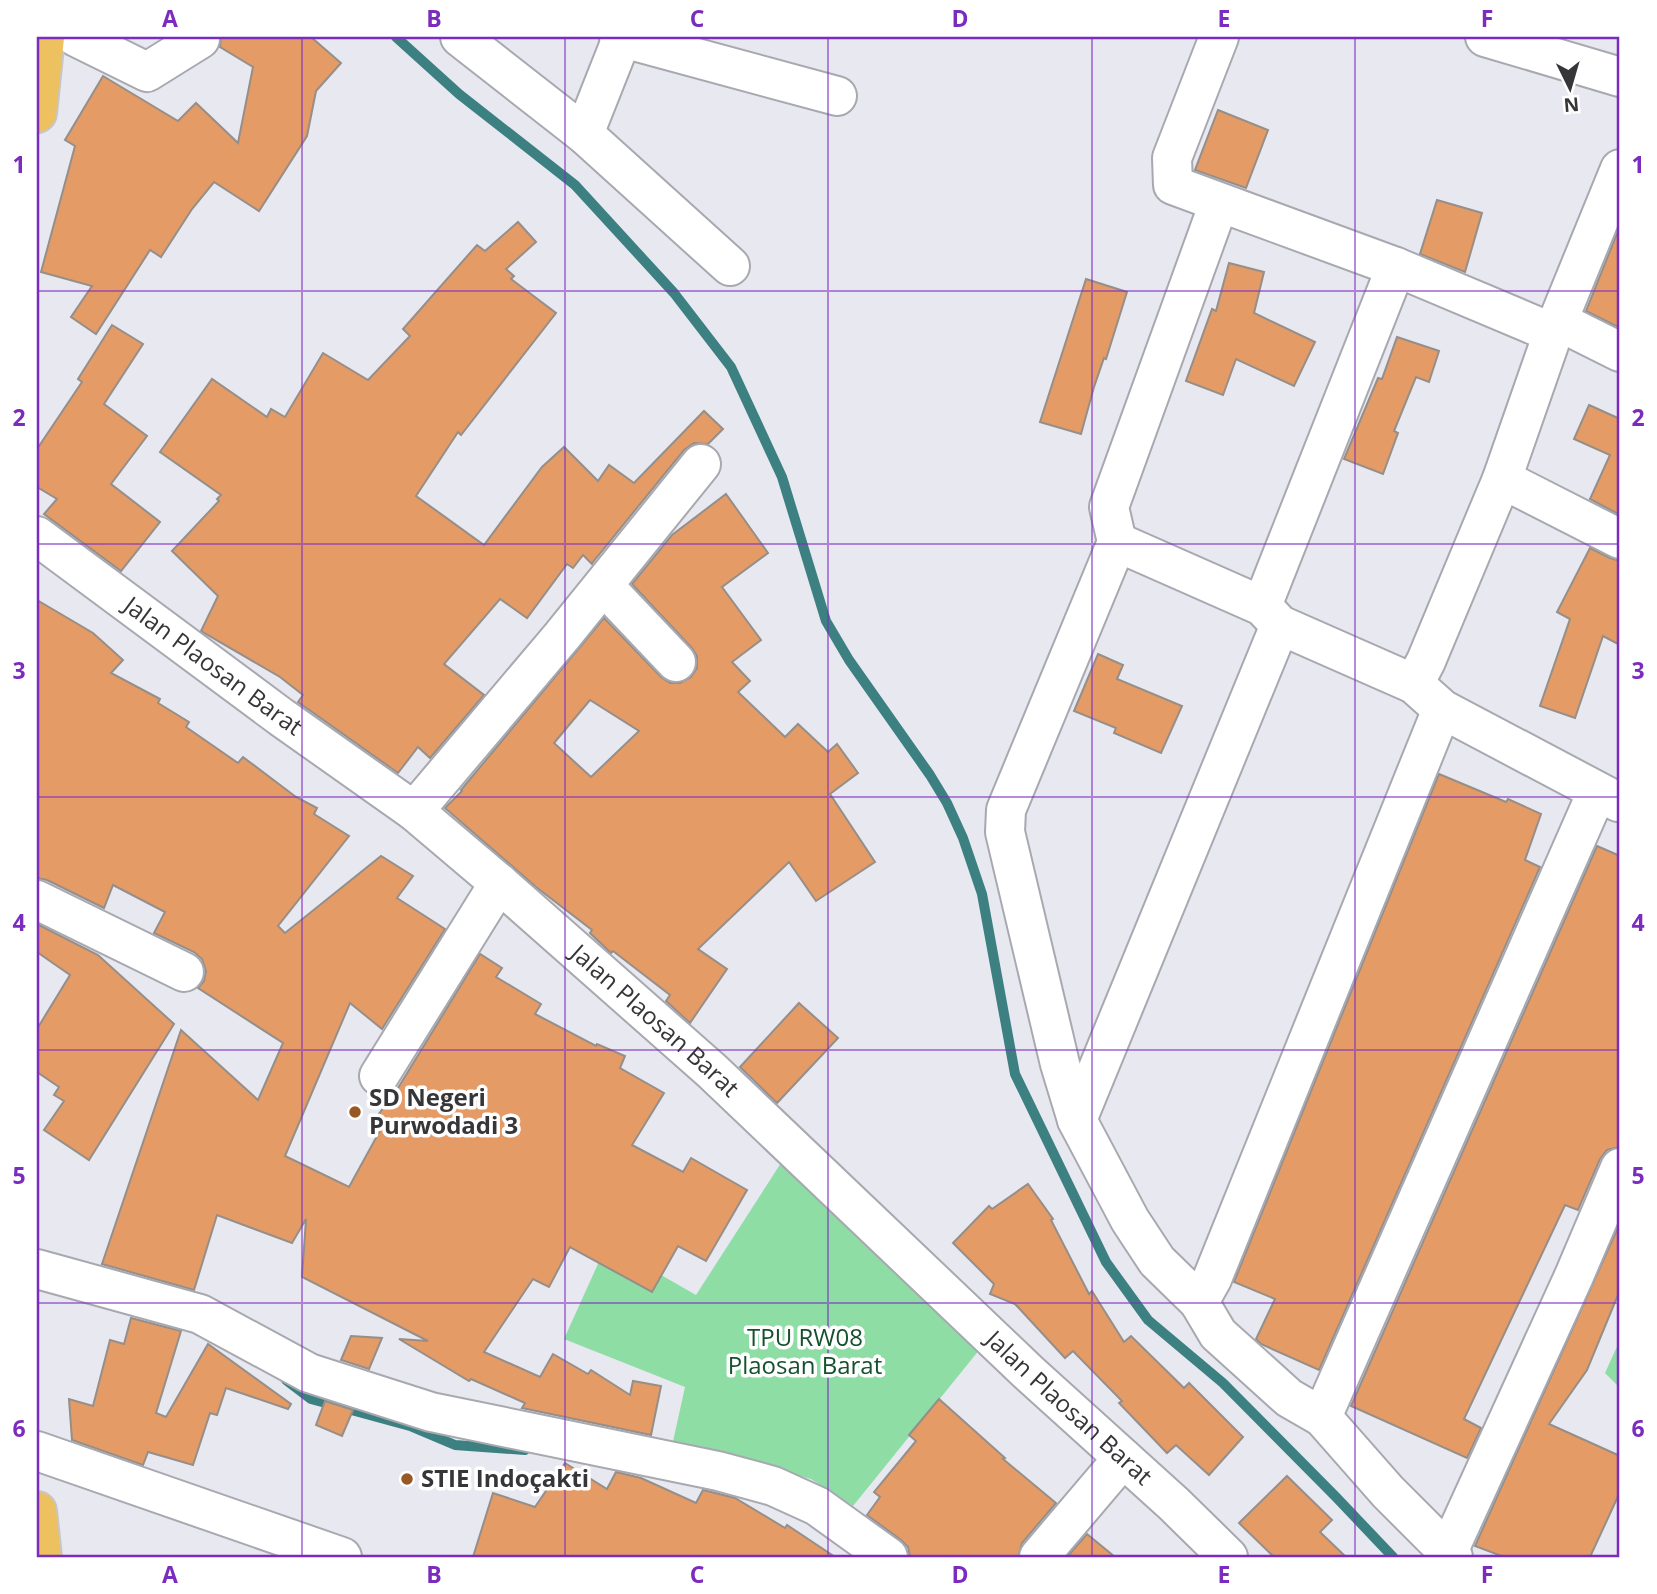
<svg xmlns="http://www.w3.org/2000/svg" width="1657" height="1594" viewBox="0 0 1657 1594" font-family="'Open Sans',sans-serif">
	<style>
		.green { fill: #8ddda5 }
		.lines { fill: none; stroke-linecap: round; stroke-linejoin: round }
		.stream { stroke: #3c8082; stroke-width: 10 }
		.building { fill: #e59b66; stroke: #958e89; stroke-width: 2; fill-rule: evenodd }
		.minor-casing { stroke: #a8a8b0; stroke-width: 42 }
		.highway-casing { stroke: #c7c7c8; stroke-width: 42 }
		.minor { stroke: #fff; stroke-width: 38 }
		.highway { stroke: #edc060; stroke-width: 38 }
		.grid { fill: none; stroke: #7b2cbf; stroke-width: 2; stroke-opacity: 0.55 }
		.poi-dot { fill: #995823; stroke: #fff; stroke-width: 2.5 }
		.labels { text-anchor: middle; stroke-width: 7; stroke-linejoin: round; paint-order: stroke }
		.street-label { font-size: 24px; fill: #363639; stroke: #fff }
		.poi-label { font-size: 24px; font-weight: bold; fill: #363639; stroke: #fff; text-anchor: start }
		.park-label { font-size: 24px; fill: #16512e; stroke: #fff }
		.neatline { fill: none; stroke: #7b2cbf; stroke-width: 2.5 }
		.grid-label { font-size: 23px; text-anchor: middle; font-weight: bold; fill: #7b2cbf }
	</style>
	<rect width="100%" height="100%" fill="#e8e8f0"/>
	<!-- green -->
	<g class="green">
		<path d="M 781,1163 L 980,1349 L 853,1506 L 811,1479 L 737,1458 L 672,1446 L 685,1387 L 564,1339 L 607,1244 L 696,1295 Z"/>
		<path d="M 1620,1340 L 1620,1388 L 1605,1373 Z"/>
	</g>
	<g class="lines">
		<!-- stream -->
		<g class="stream">
			<path d="M 396,37 L 459,94 L 575,185 L 674,293 L 731,367 L 782,477 L 826,621 L 849,660 L 930,775 L 947,803 L 963,838 L 982,894 L 1015,1074 L 1106,1262 L 1148,1320 L 1223,1383 L 1336,1497 L 1393,1557"/>
			<path d="M 286,1380 L 311,1399 L 410,1426 L 455,1445 L 525,1450"/>
		</g>
	</g>
	<!-- building -->
	<g class="building">
		<path d="M 221,37 L 311,37 L 341,63 L 316,91 L 307,136 L 259,211 L 214,182 L 192,209 L 161,257 L 150,250 L 96,334 L 71,317 L 92,286 L 41,272 L 75,146 L 65,140 L 103,76 L 178,121 L 196,103 L 238,143 L 253,67 L 220,47 Z"/>
		<path d="M 1218,110 L 1268,130 L 1246,188 L 1195,170 Z"/>
		<path d="M 1437,200 L 1482,213 L 1465,272 L 1420,254 Z"/>
		<path d="M 518,222 L 536,242 L 506,269 L 514,276 L 511,279 L 556,313 L 461,435 L 458,432 L 416,496 L 484,545 L 542,467 L 564,447 L 598,481 L 609,465 L 634,483 L 704,411 L 723,429 L 708,444 L 694,443 L 684,450 L 593,562 L 592,564 L 583,555 L 573,568 L 567,564 L 527,618 L 500,599 L 444,664 L 484,695 L 430,758 L 418,747 L 398,773 L 298,702 L 303,695 L 280,677 L 201,631 L 218,596 L 172,551 L 219,501 L 217,499 L 221,495 L 160,452 L 212,379 L 267,417 L 271,409 L 285,417 L 323,353 L 368,380 L 410,336 L 403,329 L 477,245 L 485,251 Z"/>
		<path d="M 1620,226 L 1620,328 L 1586,311 Z"/>
		<path d="M 1229,263 L 1264,272 L 1254,313 L 1315,342 L 1294,386 L 1236,359 L 1223,395 L 1186,381 L 1212,309 L 1216,311 Z"/>
		<path d="M 1086,279 L 1127,292 L 1106,359 L 1104,358 L 1094,387 L 1081,434 L 1040,422 Z"/>
		<path d="M 112,325 L 143,344 L 104,404 L 147,436 L 111,484 L 160,522 L 121,571 L 44,514 L 57,499 L 37,487 L 37,449 L 82,382 L 78,379 Z"/>
		<path d="M 1397,337 L 1439,351 L 1429,382 L 1416,377 L 1394,431 L 1398,433 L 1383,474 L 1344,459 L 1378,378 L 1382,379 Z"/>
		<path d="M 1589,405 L 1620,419 L 1620,515 L 1590,499 L 1610,455 L 1574,439 Z"/>
		<path d="M 726,494 L 768,553 L 722,587 L 761,640 L 732,662 L 750,681 L 738,692 L 785,737 L 798,724 L 828,752 L 837,744 L 858,773 L 830,794 L 875,862 L 816,901 L 789,862 L 698,949 L 727,969 L 690,1023 L 666,1001 L 670,995 L 613,951 L 611,953 L 590,933 L 592,930 L 536,887 L 445,808 L 462,791 L 461,790 L 604,618 L 661,677 L 670,683 L 680,683 L 691,677 L 697,668 L 697,656 L 692,648 L 632,584 L 672,535 ZM 590,700 L 639,731 L 591,777 L 554,743 Z"/>
		<path d="M 1590,548 L 1610,558 L 1620,561 L 1620,645 L 1603,636 L 1575,718 L 1540,706 L 1570,619 L 1557,612 Z"/>
		<path d="M 37,600 L 93,633 L 123,660 L 111,673 L 160,699 L 158,703 L 189,722 L 186,727 L 238,763 L 243,757 L 296,797 L 317,808 L 314,814 L 349,836 L 278,926 L 285,933 L 381,856 L 413,876 L 397,898 L 445,929 L 382,1029 L 350,1003 L 285,1156 L 349,1187 L 382,1127 L 373,1122 L 398,1088 L 480,954 L 502,968 L 496,977 L 541,1004 L 535,1014 L 596,1046 L 597,1044 L 625,1056 L 620,1068 L 664,1093 L 632,1145 L 683,1172 L 691,1158 L 747,1190 L 706,1261 L 678,1246 L 652,1292 L 570,1247 L 549,1287 L 533,1279 L 484,1352 L 540,1377 L 553,1354 L 588,1374 L 591,1370 L 630,1395 L 633,1381 L 661,1386 L 651,1435 L 522,1408 L 525,1403 L 471,1379 L 469,1381 L 399,1339 L 428,1341 L 302,1277 L 306,1219 L 292,1243 L 217,1215 L 194,1290 L 102,1264 L 181,1030 L 258,1100 L 283,1043 L 198,988 L 204,981 L 206,971 L 202,959 L 194,952 L 154,933 L 165,912 L 113,885 L 104,908 L 47,880 L 37,878 Z"/>
		<path d="M 1098,654 L 1123,665 L 1117,679 L 1182,706 L 1161,753 L 1114,733 L 1116,728 L 1074,711 Z"/>
		<path d="M 1439,774 L 1506,802 L 1508,799 L 1541,814 L 1525,860 L 1540,867 L 1319,1370 L 1261,1344 L 1256,1339 L 1275,1299 L 1234,1282 Z"/>
		<path d="M 1597,846 L 1620,856 L 1620,1147 L 1607,1150 L 1600,1159 L 1578,1210 L 1565,1205 L 1464,1419 L 1481,1428 L 1467,1458 L 1351,1406 Z"/>
		<path d="M 37,924 L 98,955 L 174,1024 L 89,1160 L 44,1130 L 64,1101 L 54,1095 L 59,1087 L 37,1072 L 37,1029 L 70,975 L 37,952 Z"/>
		<path d="M 799,1003 L 838,1038 L 777,1103 L 740,1067 Z"/>
		<path d="M 1028,1184 L 1053,1219 L 1051,1220 L 1089,1294 L 1092,1291 L 1124,1342 L 1131,1336 L 1184,1388 L 1189,1383 L 1243,1437 L 1209,1475 L 1176,1445 L 1167,1453 L 1119,1403 L 1122,1401 L 1073,1351 L 1065,1358 L 1015,1304 L 990,1294 L 994,1284 L 953,1243 L 989,1206 L 992,1209 Z"/>
		<path d="M 1620,1223 L 1620,1290 L 1587,1370 L 1549,1424 L 1620,1456 L 1620,1492 L 1590,1557 L 1504,1557 L 1475,1546 Z"/>
		<path d="M 131,1318 L 181,1331 L 156,1413 L 166,1417 L 208,1344 L 291,1404 L 288,1409 L 226,1388 L 217,1415 L 210,1413 L 193,1465 L 148,1452 L 143,1465 L 72,1440 L 69,1399 L 93,1406 L 110,1340 L 124,1344 Z"/>
		<path d="M 351,1336 L 382,1338 L 369,1369 L 341,1360 Z"/>
		<path d="M 939,1399 L 1005,1458 L 1003,1459 L 1056,1503 L 1022,1543 L 1018,1557 L 910,1557 L 908,1547 L 901,1540 L 867,1515 L 880,1497 L 874,1492 L 916,1441 L 909,1435 Z"/>
		<path d="M 325,1401 L 353,1410 L 342,1436 L 316,1425 Z"/>
		<path d="M 565,1463 L 607,1489 L 616,1472 L 641,1478 L 696,1503 L 703,1490 L 735,1498 L 785,1528 L 787,1525 L 835,1557 L 473,1557 L 493,1493 L 535,1507 Z"/>
		<path d="M 1287,1476 L 1332,1520 L 1320,1532 L 1346,1557 L 1274,1557 L 1239,1523 Z"/>
		<path d="M 1087,1534 L 1115,1557 L 1067,1557 Z"/>
	</g>
	<g class="lines">
		<!-- minor casing -->
		<g class="minor-casing">
			<g id="minor">
				<path d="M 76,37 L 147,72 L 200,39"/>
				<path d="M 460,37 L 584,134 L 730,266"/>
				<path d="M 619,37 L 837,96"/>
				<path d="M 1219,37 L 1172,158 L 1173,185 L 1396,267 L 1553,333"/>
				<path d="M 1485,37 L 1620,77"/>
				<path d="M 584,134 L 622,38"/>
				<path d="M 1219,203 L 1109,507 L 1117,542 L 1006,810 L 1005,832 L 1060,1064 L 1077,1120 L 1130,1220 L 1157,1261 L 1199,1302 L 1218,1334 L 1289,1398 L 1322,1417 L 1388,1492 L 1453,1557"/>
				<path d="M 1558,321 L 1620,352"/>
				<path d="M 1502,479 L 1620,539"/>
				<path id="s1" d="M 37,536 L 281,717 L 414,811 L 499,883 L 712,1071 L 1028,1372 L 1174,1504 L 1228,1557"/>
				<path d="M 1117,542 L 1262,606 L 1280,625 L 1414,684 L 1442,709 L 1618,802"/>
				<path d="M 604,586 L 676,662"/>
				<path d="M 1262,606 L 1396,267"/>
				<path d="M 1414,684 L 1426,661 L 1502,479 L 1553,333 L 1620,169"/>
				<path d="M 414,811 L 562,636 L 701,464"/>
				<path d="M 37,900 L 184,972"/>
				<path d="M 379,1076 L 499,883"/>
				<path d="M 1077,1120 L 1280,625"/>
				<path d="M 37,1269 L 200,1314 L 309,1373 L 431,1412 L 718,1471 L 773,1486 L 817,1506 L 888,1557"/>
				<path d="M 1199,1302 L 1212,1279 L 1442,709"/>
				<path d="M 1322,1417 L 1597,792"/>
				<path d="M 37,1451 L 342,1557"/>
				<path d="M 1448,1552 L 1574,1276 L 1620,1168"/>
				<path d="M 1039,1557 L 1123,1458"/>
			</g>
		</g>
		<!-- highway casing -->
		<g class="highway-casing">
			<g id="highway">
				<path d="M 37,113 L 45,37"/>
				<path d="M 37,1511 L 42,1557"/>
			</g>
		</g>
		<!-- minor -->
		<use href="#minor" class="minor"/>
		<!-- highway -->
		<use href="#highway" class="highway"/>
	</g>
	<!-- grid -->
	<path class="grid" d="M 302,37 L 302,1557M 565,37 L 565,1557M 828,37 L 828,1557M 1092,37 L 1092,1557M 1355,37 L 1355,1557M 37,291 L 1620,291M 37,544 L 1620,544M 37,797 L 1620,797M 37,1050 L 1620,1050M 37,1303 L 1620,1303"/>
	<!-- markers -->
	<g class="poi-dot">
		<circle cx="355" cy="1112" r="7"/>
		<circle cx="407" cy="1479" r="7"/>
	</g>
	<g class="labels">
		<!-- street labels -->
		<g class="street-label">
			<text dy="8" stroke="none"><textPath href="#s1" startOffset="219">Jalan Plaosan Barat</textPath></text>
			<text dy="8" stroke="none"><textPath href="#s1" startOffset="786">Jalan Plaosan Barat</textPath></text>
			<text dy="8" stroke="none"><textPath href="#s1" startOffset="1353">Jalan Plaosan Barat</textPath></text>
		</g>
		<!-- poi labels -->
		<g class="poi-label">
			<text x="369" y="1106">SD Negeri<tspan x="369" dy="28">Purwodadi 3</tspan></text>
			<text x="421" y="1487">STIE Indoçakti</text>
		</g>
		<!-- park labels -->
		<g class="park-label">
			<text x="805" y="1346">TPU RW08<tspan x="805" dy="28">Plaosan Barat</tspan></text>
		</g>
	</g>
	<!-- border -->
	<rect width="1657" height="1594" fill="none" stroke="#ffffff" stroke-width="77"/>
	<!-- north arrow -->
	<g transform="translate(1570 88) rotate(175)" stroke="#ffffff" stroke-width="5" paint-order="stroke">
	<path d="M0-5L12 26L0 18L-12 26Z" fill="#363639"/>
	<text y="-10" font-size="19" font-weight="bold" text-anchor="middle" fill="#363639">N</text>
	</g>
	<rect x="38" y="38" width="1580" height="1518" class="neatline"/>
	<g class="grid-label">
		<text x="170" y="27">A</text>
		<text x="434" y="27">B</text>
		<text x="697" y="27">C</text>
		<text x="960" y="27">D</text>
		<text x="1224" y="27">E</text>
		<text x="1487" y="27">F</text>
		<text x="19" y="173">1</text>
		<text x="1638" y="173">1</text>
		<text x="19" y="426">2</text>
		<text x="1638" y="426">2</text>
		<text x="19" y="679">3</text>
		<text x="1638" y="679">3</text>
		<text x="19" y="931">4</text>
		<text x="1638" y="931">4</text>
		<text x="19" y="1184">5</text>
		<text x="1638" y="1184">5</text>
		<text x="19" y="1437">6</text>
		<text x="1638" y="1437">6</text>
		<text x="170" y="1583">A</text>
		<text x="434" y="1583">B</text>
		<text x="697" y="1583">C</text>
		<text x="960" y="1583">D</text>
		<text x="1224" y="1583">E</text>
		<text x="1487" y="1583">F</text>
	</g>
</svg>
